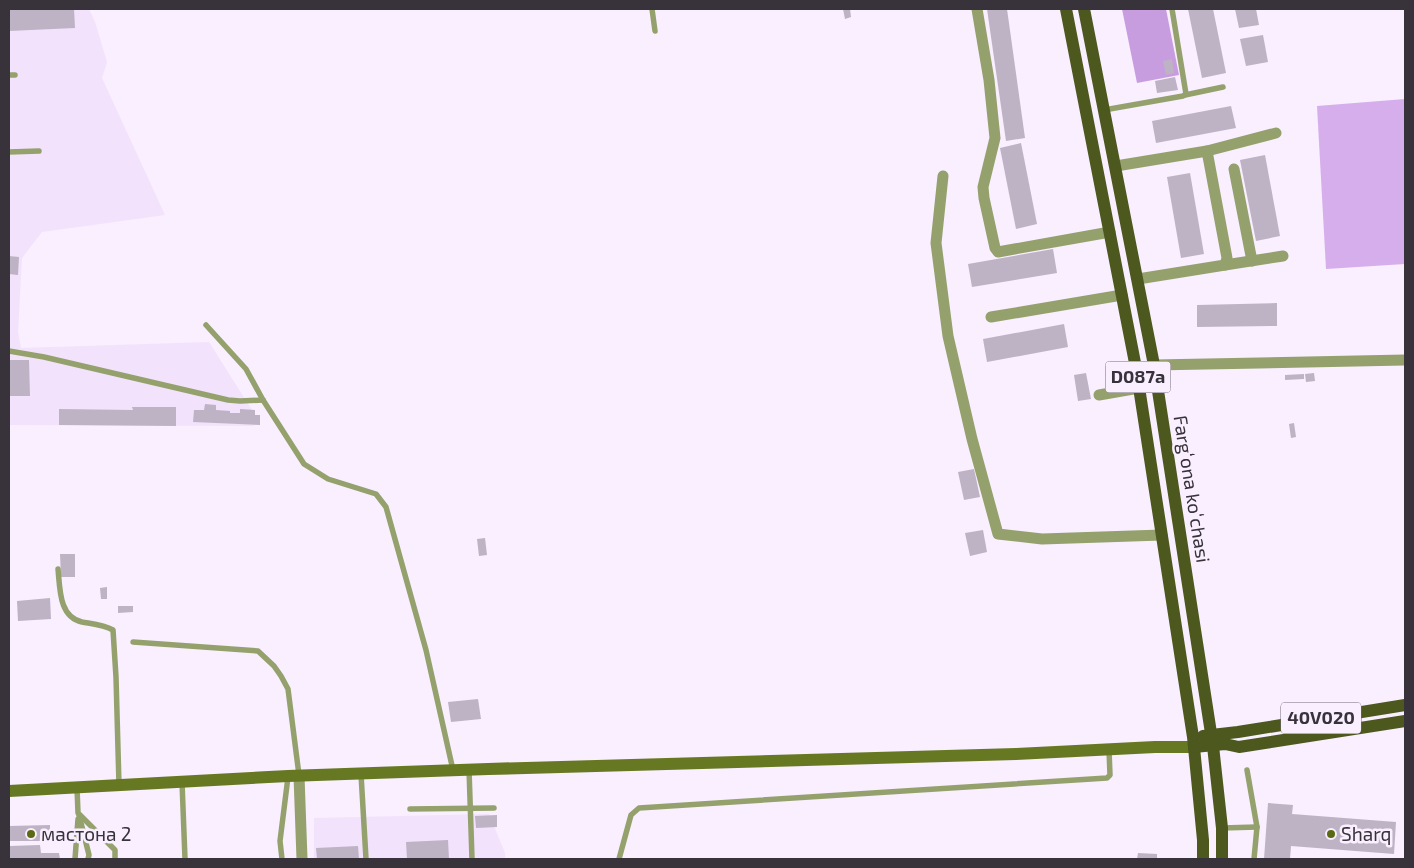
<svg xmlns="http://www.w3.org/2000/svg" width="1414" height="868" viewBox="0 0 1414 868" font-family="'Exo 2',sans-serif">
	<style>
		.built { fill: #f2e2fc }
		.green { fill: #d6aeec }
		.forest { fill: #c89ddf }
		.building { fill: #beb2c5 }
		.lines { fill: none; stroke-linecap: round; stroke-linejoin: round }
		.service { stroke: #94a16d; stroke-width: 5.5 }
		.minor { stroke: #94a16d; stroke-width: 11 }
		.secondary { stroke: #677823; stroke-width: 12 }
		.primary { stroke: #4c581e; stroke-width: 12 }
		.poi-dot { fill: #5a6a14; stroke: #f9efff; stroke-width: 2 }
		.labels { text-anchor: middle; stroke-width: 5; stroke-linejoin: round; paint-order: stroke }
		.shield { fill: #f9efff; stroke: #726b76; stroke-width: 1 }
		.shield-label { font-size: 18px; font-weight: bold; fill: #38333b }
		.street-label { font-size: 19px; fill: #38333b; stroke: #f9efff }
		.poi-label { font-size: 19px; fill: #38333b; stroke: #f9efff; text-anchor: start }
	</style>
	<rect width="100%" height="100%" fill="#f9efff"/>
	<!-- built -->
	<g class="built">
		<path d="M 9,9 L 89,9 L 95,22 L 107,62 L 102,78 L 165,215 L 42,232 L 22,258 L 18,332 L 21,348 L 209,342 L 255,415 L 258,421 L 254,426 L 9,425 Z"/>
		<path d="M 489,814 L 505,853 L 505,859 L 314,859 L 314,818 Z"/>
	</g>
	<!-- green -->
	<path class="green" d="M 1405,99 L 1405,264 L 1326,269 L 1317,106 Z"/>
	<!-- forest -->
	<path class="forest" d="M 1122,9 L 1166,9 L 1179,75 L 1137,83 Z"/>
	<!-- building -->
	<g class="building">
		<path d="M 9,9 L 74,9 L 75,28 L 9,31 Z"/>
		<path d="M 843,9 L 850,9 L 851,17 L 845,19 Z"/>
		<path d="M 987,9 L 1007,9 L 1025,138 L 1006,141 Z"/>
		<path d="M 1188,9 L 1213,9 L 1226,73 L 1202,78 Z"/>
		<path d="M 1235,9 L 1256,9 L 1259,25 L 1239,28 Z"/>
		<path d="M 1263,35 L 1268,62 L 1246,66 L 1240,39 Z"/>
		<path d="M 1172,59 L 1174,73 L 1166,75 L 1163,61 Z"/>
		<path d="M 1175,77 L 1178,90 L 1157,93 L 1155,81 Z"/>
		<path d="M 1231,106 L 1236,128 L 1156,143 L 1152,121 Z"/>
		<path d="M 1021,143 L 1037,224 L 1016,229 L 1000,148 Z"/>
		<path d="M 1265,155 L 1280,236 L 1256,241 L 1240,160 Z"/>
		<path d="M 1190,173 L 1204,254 L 1181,258 L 1167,177 Z"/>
		<path d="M 1053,249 L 1057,273 L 972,287 L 968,264 Z"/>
		<path d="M 9,256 L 19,257 L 18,275 L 9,274 Z"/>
		<path d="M 1277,303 L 1277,326 L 1197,327 L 1197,305 Z"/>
		<path d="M 1064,324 L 1068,347 L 987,362 L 983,339 Z"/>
		<path d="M 9,360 L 29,360 L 30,396 L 9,396 Z"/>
		<path d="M 1086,373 L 1091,399 L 1078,401 L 1074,375 Z"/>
		<path d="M 1314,373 L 1315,381 L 1306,382 L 1305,374 Z"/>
		<path d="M 1304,374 L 1304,379 L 1285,380 L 1285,375 Z"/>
		<path d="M 205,404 L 216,405 L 216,410 L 230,411 L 230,413 L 240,413 L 240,409 L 255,410 L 255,415 L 260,415 L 260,425 L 193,422 L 194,410 L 204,410 Z"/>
		<path d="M 132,407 L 176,407 L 176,426 L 59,425 L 59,409 L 133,410 Z"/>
		<path d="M 1294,423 L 1296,437 L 1291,438 L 1289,424 Z"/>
		<path d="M 974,469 L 980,497 L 964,500 L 958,472 Z"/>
		<path d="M 983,530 L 987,552 L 970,556 L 965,533 Z"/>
		<path d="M 485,538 L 487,555 L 479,556 L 477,539 Z"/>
		<path d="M 60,554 L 75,554 L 75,577 L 61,577 Z"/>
		<path d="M 107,587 L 107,599 L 101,599 L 100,588 Z"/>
		<path d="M 50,598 L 51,619 L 18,621 L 17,601 Z"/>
		<path d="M 118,606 L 133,606 L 133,612 L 118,613 Z"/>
		<path d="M 478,699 L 481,719 L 451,722 L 448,702 Z"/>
		<path d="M 1268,803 L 1293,805 L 1292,814 L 1396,822 L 1394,854 L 1291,846 L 1290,859 L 1264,859 Z"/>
		<path d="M 497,815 L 497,827 L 476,828 L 475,816 Z"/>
		<path d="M 50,825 L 50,841 L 9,841 L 9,826 Z"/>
		<path d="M 448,840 L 449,859 L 407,859 L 406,842 Z"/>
		<path d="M 40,845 L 41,853 L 59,853 L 60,859 L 9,859 L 9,846 Z"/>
		<path d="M 358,846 L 359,859 L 317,859 L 316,848 Z"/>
		<path d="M 1138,853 L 1157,854 L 1157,859 L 1137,859 Z"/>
	</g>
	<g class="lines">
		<!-- service -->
		<g class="service">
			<path d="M 652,9 L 655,31"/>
			<path d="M 9,75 L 15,75"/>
			<path d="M 1185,95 L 1223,87"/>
			<path d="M 1104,110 L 1183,96 L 1186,94 L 1172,9"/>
			<path d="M 9,152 L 39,151"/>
			<path d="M 206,325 L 246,369 L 263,400 L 304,464 L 328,479 L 376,494 L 386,507 L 426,650 L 453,770"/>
			<path d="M 9,351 L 44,357 L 228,400 L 240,401 L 263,400"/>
			<path d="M 58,569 C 60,589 59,617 82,622 C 93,624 104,625 113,630 L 116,677 L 119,785"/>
			<path d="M 133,642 L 258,651 L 274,666 L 281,676 L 288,689 L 299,775"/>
			<path d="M 469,769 L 472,859"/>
			<path d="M 1247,770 L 1257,827 L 1254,859"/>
			<path d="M 361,774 L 366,859"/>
			<path d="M 182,782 L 185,859"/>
			<path d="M 77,788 L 78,813 L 115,850 L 115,859"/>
			<path d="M 410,809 L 494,808"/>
			<path d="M 79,815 L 89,855 L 88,859"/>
			<path d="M 1222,828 L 1257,827"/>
			<path d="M 75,859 L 78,819"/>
			<path d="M 282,859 L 280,841 L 288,777"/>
			<path d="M 619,859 L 631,815 L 639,808 L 1107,778 L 1110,775 L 1109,750"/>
		</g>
		<!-- minor -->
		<g class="minor">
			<path d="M 977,9 L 989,80 L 995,138 L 983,187 L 984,198 L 995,248 L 998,252 L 1110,232"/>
			<path d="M 1207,151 L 1276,133"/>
			<path d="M 1116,166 L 1207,151 L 1227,258 L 1225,265 L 1138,279"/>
			<path d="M 1234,169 L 1252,261"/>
			<path d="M 943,176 L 936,243 L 948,336 L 972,439 L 998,534 L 1042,539 L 1162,535"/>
			<path d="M 1225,265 L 1283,256"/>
			<path d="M 991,317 L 1122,295"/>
			<path d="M 1154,365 L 1405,360"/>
			<path d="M 1099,395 L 1139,388"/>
			<path d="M 299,776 L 302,859"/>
		</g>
		<!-- secondary -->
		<path class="secondary" d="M 9,791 L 288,776 L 488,769 L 1016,754 L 1155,747 L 1194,747"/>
		<!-- primary -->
		<g class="primary">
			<path d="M 1066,9 L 1136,368 L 1193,737 L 1203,840 L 1203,859"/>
			<path d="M 1084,9 L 1154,365 L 1213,746 L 1222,828 L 1222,859"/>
			<path d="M 1203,736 L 1238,732 L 1405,705"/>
			<path d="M 1194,747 L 1225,744 L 1239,747 L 1405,721"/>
		</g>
	</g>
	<!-- markers -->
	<g class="poi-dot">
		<circle cx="31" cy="834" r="5"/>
		<circle cx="1331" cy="834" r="5"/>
	</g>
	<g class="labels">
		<!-- shield labels -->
		<g class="shield">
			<rect x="1105.5" y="361.5" width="65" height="31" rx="4"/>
			<rect x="1281" y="702.5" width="80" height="31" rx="4"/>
		</g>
		<g class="shield-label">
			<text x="1138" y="383">D087a</text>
			<text x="1321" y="724">40V020</text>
		</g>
		<!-- street labels -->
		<g class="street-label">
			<text transform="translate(1192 489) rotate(81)" y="7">Fargʻona koʻchasi</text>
		</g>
		<!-- poi labels -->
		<g class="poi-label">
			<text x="41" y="841">мастона 2</text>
			<text x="1341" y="841">Sharq</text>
		</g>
	</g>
	<!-- border -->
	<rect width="1414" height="868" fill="none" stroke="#38333b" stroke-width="20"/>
</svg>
